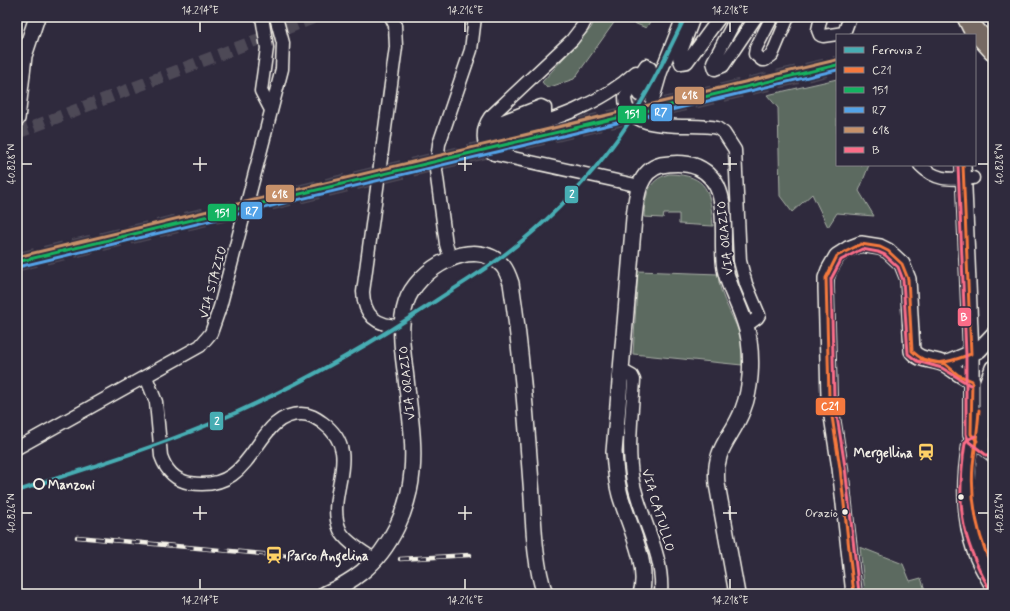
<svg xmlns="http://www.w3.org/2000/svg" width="1010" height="611" viewBox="0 0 1010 611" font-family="Mynerve,sans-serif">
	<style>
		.green { fill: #5b6a61; stroke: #a8aea4 }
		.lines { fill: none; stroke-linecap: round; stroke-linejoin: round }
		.minor-tunnel { stroke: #4d4857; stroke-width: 12; stroke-dasharray: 12 6; stroke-linecap: butt }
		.primary-tunnel { stroke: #4d4857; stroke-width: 19; stroke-dasharray: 19 10; stroke-linecap: butt }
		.minor-casing { stroke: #f4f1e8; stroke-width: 15 }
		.tertiary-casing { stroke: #f4f1e8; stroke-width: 18 }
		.primary-casing { stroke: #f4f1e8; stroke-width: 22 }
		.minor { stroke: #2f2a3d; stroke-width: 12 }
		.tertiary { stroke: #2f2a3d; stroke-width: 15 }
		.primary { stroke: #766964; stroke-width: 19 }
		.rail-casing { stroke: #f4f1e8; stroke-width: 4.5 }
		.rail { stroke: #2f2a3d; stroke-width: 3; stroke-dasharray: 9; stroke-linecap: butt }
		.bus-1-casing { stroke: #2f2a3d; stroke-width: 6 }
		.bus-2-casing { stroke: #2f2a3d; stroke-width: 6 }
		.bus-3-casing { stroke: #2f2a3d; stroke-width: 6 }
		.bus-4-casing { stroke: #2f2a3d; stroke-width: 6 }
		.bus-5-casing { stroke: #2f2a3d; stroke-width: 6 }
		.bus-1 { stroke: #f6793e; stroke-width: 3 }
		.bus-2 { stroke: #13b361; stroke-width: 3 }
		.bus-3 { stroke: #53a3e8; stroke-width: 3 }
		.bus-4 { stroke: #c7916a; stroke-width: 3 }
		.bus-5 { stroke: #fb6d88; stroke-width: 3 }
		.rail-1-casing { stroke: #2f2a3d; stroke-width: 7 }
		.rail-1 { stroke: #47adb3; stroke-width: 4 }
		.ticks { fill: none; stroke: #f4f1e8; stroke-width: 1.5 }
		.stop-dot { fill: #2f2a3d; stroke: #f4f1e8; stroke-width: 2 }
		.bus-dot { fill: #f4f1e8; stroke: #2f2a3d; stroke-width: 1.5 }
		.labels { text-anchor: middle; stroke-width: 4; stroke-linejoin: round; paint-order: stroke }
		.bus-label { font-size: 12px; fill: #f4f1e8; stroke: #2f2a3d; text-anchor: end }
		.street-label { font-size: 13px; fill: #f4f1e8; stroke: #2f2a3d }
		.poi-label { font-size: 13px; font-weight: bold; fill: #f4f1e8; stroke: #2f2a3d; text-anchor: end }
		.stop-label { font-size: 13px; font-weight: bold; fill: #f4f1e8; stroke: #2f2a3d; text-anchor: start }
		.line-badge { stroke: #2f2a3d; stroke-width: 1.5 }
		.badge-label { font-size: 11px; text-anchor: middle; font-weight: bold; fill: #fff }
		.neatline { fill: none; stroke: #f4f1e8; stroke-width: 1.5 }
		.ticks-label { font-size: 10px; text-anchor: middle; fill: #f4f1e8 }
	</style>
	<rect width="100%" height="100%" fill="#2f2a3d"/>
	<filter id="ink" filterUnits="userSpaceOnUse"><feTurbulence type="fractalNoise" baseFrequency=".025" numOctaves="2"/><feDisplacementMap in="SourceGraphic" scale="8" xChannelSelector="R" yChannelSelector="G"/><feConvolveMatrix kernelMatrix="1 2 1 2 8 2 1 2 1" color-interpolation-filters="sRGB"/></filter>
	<g filter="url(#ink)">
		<!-- green -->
		<g class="green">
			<path d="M 596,17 L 618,17 L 574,79 L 547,88 L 542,82 L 591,28 Z"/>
			<path d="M 620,17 L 653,17 L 646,28 Z"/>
			<path d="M 837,79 L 837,165 L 869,165 L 859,191 L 874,216 L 837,213 L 828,227 L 812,194 L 792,212 L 780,196 L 778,108 L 767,95 Z"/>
			<path d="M 669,174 C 709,175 710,192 713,226 L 679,224 L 679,214 L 664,214 L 663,218 L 644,217 C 645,197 647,180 669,174 Z"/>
			<path d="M 638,271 L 718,274 C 719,299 737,319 742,343 C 744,350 742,358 742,365 L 633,354 Z"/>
			<path d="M 860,547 L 903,564 L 910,581 L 921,578 L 925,590 L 920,594 L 865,594 Z"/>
		</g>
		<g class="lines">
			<!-- minor-tunnel -->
			<g class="minor-tunnel">
				<path d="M 639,95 L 637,101 L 641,106 L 647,107 L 652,103"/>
				<path d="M 17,133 L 316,17"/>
			</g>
			<!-- primary-tunnel -->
			<path class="primary-tunnel" d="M 17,262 L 837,65"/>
			<!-- minor casing -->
			<g class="minor-casing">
				<g id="minor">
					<path d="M 262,17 L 267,48 L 261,91 L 271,110"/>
					<path d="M 391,17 L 395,25 L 396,47 L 363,292 C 364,317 377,326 401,326"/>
					<path d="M 587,17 L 582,27 L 572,40 L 490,117 C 482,128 480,147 494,154 L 640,186"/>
					<path d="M 694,17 L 679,57 L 681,63 L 687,62 L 720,17"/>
					<path d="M 737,17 L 713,62 L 715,69 L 723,66 L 756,17"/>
					<path d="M 772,17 L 756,48 L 755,54 L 762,60 L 765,60 L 772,55 L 788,17"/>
					<path d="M 821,17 L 818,30 L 820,35 L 823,36 L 844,33 L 850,17"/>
					<path d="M 646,65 L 625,97 C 625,136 692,122 717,128 L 724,133 L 735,150 L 740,261 L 746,284 L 759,315 L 757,318 L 746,326"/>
					<path d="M 639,95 L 650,68"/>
					<path d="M 652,103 L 661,72 L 683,17"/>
					<path d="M 494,154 L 495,129 L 500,122 L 541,106 L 545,108 L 545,113 L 507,126 L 503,128 L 503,133 L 507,134 C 553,120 600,105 636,72"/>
					<path d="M 920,165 C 937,182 951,179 973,178"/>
					<path d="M 450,258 L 446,244 L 436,170 L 439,144 L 471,50 L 475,17"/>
					<path d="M 621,370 L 632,376 L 634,380 C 632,413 627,449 633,481 C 641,520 664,553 661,594"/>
					<path d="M 146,377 L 156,402 L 161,456 C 166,470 174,480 190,483 C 258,494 252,414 301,414 C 310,414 316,418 323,423 C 365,454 324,493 340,530 C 344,541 365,553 374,559"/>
					<path d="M 17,448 L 200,346 L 211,333 L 220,307 L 282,69 L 283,43 L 276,17"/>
				</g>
			</g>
			<!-- tertiary casing -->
			<g class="tertiary-casing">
				<g id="tertiary">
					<path d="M 17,119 L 24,56 L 37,17"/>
					<path d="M 963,165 L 971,354 L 971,434 L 973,438 L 993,454"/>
					<path d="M 945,364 L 979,350 L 993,335"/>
					<path d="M 993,368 L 987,384 L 987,426 L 982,439 L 970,444 C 964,479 963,516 975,551 C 979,563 987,575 993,586"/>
					<path d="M 325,594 C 338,588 351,581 362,572 C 391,549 409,508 412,472 C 415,441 409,409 406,378 C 403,353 398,328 406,303 C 416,270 474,234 503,266 C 507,271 509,277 511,283 C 521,348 526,416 531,483 C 534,519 533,559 545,594"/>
					<path d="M 641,594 C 650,565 628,523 620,495 C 616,481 615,467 614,452 L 634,218 C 636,198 638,171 661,165 C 673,163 685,162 697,167 C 735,184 719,236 725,269 C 730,293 746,315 749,340 C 752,361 751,389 743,409 C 732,439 713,447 717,484 L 737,594"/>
					<path d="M 854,594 L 840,468 L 829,397 L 826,288 L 826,278 L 829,270 L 837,256 L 848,249 L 861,244 L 880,247 L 888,251 L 902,264 L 908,279 L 912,351 C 921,362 932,358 944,364 C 953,369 961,376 972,381"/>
				</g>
			</g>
			<!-- primary casing -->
			<g class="primary-casing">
				<path id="primary" d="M 967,17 L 972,27 L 993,50"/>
			</g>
			<!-- minor -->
			<use href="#minor" class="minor"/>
			<!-- tertiary -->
			<use href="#tertiary" class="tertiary"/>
			<!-- primary -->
			<use href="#primary" class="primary"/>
			<!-- rail casing -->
			<g class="rail-casing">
				<g id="rail">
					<path d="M 77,537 L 274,555 L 352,560"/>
					<path d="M 400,559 L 470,555"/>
				</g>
			</g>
			<!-- rail -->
			<use href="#rail" class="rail"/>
			<!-- bus-1 casing -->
			<g class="bus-1-casing">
				<g id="bus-1">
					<path d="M 921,359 L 945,364 L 958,375 L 972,381 L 971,434 L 977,441"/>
					<path d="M 979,410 C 978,428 975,447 973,465 C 970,502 977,535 993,569"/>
					<path d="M 854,594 L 840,468 L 829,397 L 826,278 L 837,256 L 861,244 L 880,247 L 888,251 L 902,264 L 908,279 L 912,351 C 931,370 949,362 971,354 L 963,165"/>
				</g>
			</g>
			<!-- bus-2 casing -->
			<g class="bus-2-casing">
				<path id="bus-2" d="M 17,262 L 837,65"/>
			</g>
			<!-- bus-3 casing -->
			<g class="bus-3-casing">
				<path id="bus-3" d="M 18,267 L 837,70"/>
			</g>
			<!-- bus-4 casing -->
			<g class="bus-4-casing">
				<path id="bus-4" d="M 17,257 L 836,60"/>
			</g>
			<!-- bus-5 casing -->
			<g class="bus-5-casing">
				<g id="bus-5">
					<path d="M 958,165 L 966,354 L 966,434 L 969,442 L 990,458"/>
					<path d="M 975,436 L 967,440 L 965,443 C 956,502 960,537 989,588"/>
					<path d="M 859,593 L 845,467 L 834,397 L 831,279 L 841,260 L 862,249 L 878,252 L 885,255 L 898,267 L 903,280 L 908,354 L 917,361 L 942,368 L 970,385"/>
				</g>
			</g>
			<!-- bus-1 -->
			<use href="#bus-1" class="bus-1"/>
			<!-- bus-2 -->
			<use href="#bus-2" class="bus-2"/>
			<!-- bus-3 -->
			<use href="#bus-3" class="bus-3"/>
			<!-- bus-4 -->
			<use href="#bus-4" class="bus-4"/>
			<!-- bus-5 -->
			<use href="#bus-5" class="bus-5"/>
			<!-- rail-1 casing -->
			<g class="rail-1-casing">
				<path id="rail-1" d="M 17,491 C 82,470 147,450 210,424 C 290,390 365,348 437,300 C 461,284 485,270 508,252 C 545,224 578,190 607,153 C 639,112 662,65 685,17"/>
			</g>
			<!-- rail-1 -->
			<use href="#rail-1" class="rail-1"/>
		</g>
	</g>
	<!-- ticks -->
	<path class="ticks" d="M 200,22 L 200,32M 465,22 L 465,32M 730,22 L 730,32M 200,157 L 200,171M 465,157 L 465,171M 730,157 L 730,171M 22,164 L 32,164M 193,164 L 207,164M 458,164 L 472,164M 723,164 L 737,164M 978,164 L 988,164M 200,506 L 200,520M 465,506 L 465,520M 730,506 L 730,520M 22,513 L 32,513M 193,513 L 207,513M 458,513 L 472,513M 723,513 L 737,513M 978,513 L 988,513M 200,579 L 200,589M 465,579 L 465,589M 730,579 L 730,589"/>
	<!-- icons -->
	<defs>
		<g id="station-bare" transform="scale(1.38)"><path d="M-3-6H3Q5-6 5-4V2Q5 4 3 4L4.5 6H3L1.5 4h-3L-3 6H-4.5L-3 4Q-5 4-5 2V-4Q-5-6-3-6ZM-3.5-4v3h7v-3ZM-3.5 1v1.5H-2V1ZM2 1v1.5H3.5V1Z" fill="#ffd166" stroke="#2f2a3d" stroke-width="2.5" paint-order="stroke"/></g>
	</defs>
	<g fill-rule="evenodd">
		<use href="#station-bare" x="926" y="452"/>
		<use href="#station-bare" x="274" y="555"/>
	</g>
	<!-- markers -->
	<circle class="stop-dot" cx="39" cy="484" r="5"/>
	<g class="bus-dot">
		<circle cx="961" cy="497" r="3.5"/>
		<circle cx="845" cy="512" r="3.5"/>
	</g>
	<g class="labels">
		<!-- bus labels -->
		<g class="bus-label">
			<text x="838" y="517">Orazio</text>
		</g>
		<!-- street labels -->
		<g class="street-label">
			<text transform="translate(724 238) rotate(-96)" y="5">VIA ORAZIO</text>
			<text transform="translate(212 282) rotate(-75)" y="5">VIA STAZIO</text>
			<text transform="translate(406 383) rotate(-96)" y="5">VIA ORAZIO</text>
			<text transform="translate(659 510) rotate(73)" y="5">VIA CATULLO</text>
		</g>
		<!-- poi labels -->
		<g class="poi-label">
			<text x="913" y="457">Mergellina</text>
			<text x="287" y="560" text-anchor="start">Parco Angelina</text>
		</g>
		<!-- stop labels -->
		<g class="stop-label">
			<text x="48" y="489">Manzoni</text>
		</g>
	</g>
	<g class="line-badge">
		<rect x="674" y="86" width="31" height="19" rx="4" fill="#c7916a"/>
		<rect x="650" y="103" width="23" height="19" rx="4" fill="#53a3e8"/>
		<rect x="617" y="105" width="30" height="19" rx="4" fill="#13b361"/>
		<rect x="265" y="184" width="30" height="19" rx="4" fill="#c7916a"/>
		<rect x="564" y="185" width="15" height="19" rx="4" fill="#47adb3"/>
		<rect x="240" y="201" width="23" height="19" rx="4" fill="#53a3e8"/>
		<rect x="207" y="203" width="30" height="19" rx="4" fill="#13b361"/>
		<rect x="957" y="307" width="15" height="20" rx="4" fill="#fb6d88"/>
		<rect x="815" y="397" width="31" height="19" rx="4" fill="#f6793e"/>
		<rect x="209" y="411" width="15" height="20" rx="4" fill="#47adb3"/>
	</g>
	<g class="badge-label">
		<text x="690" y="99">618</text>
		<text x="661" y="116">R7</text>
		<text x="632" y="118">151</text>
		<text x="280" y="198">618</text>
		<text x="572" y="198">2</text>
		<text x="252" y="215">R7</text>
		<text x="222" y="217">151</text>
		<text x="964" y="321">B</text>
		<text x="830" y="410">C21</text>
		<text x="217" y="425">2</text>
	</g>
	<!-- margin -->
	<rect width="1010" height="611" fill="none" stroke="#2f2a3d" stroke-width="44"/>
	<!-- legend -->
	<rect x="836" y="34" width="140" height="132" fill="#2f2a3d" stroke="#7e7a81"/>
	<rect x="844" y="47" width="20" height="6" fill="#47adb3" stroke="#7e7a81"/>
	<text x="872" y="54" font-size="12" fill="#f4f1e8">Ferrovia 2</text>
	<rect x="844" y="67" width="20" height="6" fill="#f6793e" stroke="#7e7a81"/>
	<text x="872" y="74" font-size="12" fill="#f4f1e8">C21</text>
	<rect x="844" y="87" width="20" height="6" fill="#13b361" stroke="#7e7a81"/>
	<text x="872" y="94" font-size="12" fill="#f4f1e8">151</text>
	<rect x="844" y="107" width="20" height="6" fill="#53a3e8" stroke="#7e7a81"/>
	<text x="872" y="114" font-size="12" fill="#f4f1e8">R7</text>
	<rect x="844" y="127" width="20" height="6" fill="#c7916a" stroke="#7e7a81"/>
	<text x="872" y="134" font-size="12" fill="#f4f1e8">618</text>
	<rect x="844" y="147" width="20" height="6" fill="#fb6d88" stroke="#7e7a81"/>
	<text x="872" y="154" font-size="12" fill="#f4f1e8">B</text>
	<rect x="22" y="22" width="966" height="567" class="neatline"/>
	<g class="ticks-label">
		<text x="200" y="14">14.214°E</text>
		<text x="465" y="14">14.216°E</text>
		<text x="730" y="14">14.218°E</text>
		<text transform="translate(11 164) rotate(-90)" y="4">40.828°N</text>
		<text transform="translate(999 164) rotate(-90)" y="4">40.828°N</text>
		<text transform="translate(11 513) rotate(-90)" y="4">40.826°N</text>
		<text transform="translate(999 513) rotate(-90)" y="4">40.826°N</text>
		<text x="200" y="604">14.214°E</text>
		<text x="465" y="604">14.216°E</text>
		<text x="730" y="604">14.218°E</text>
	</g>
</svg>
